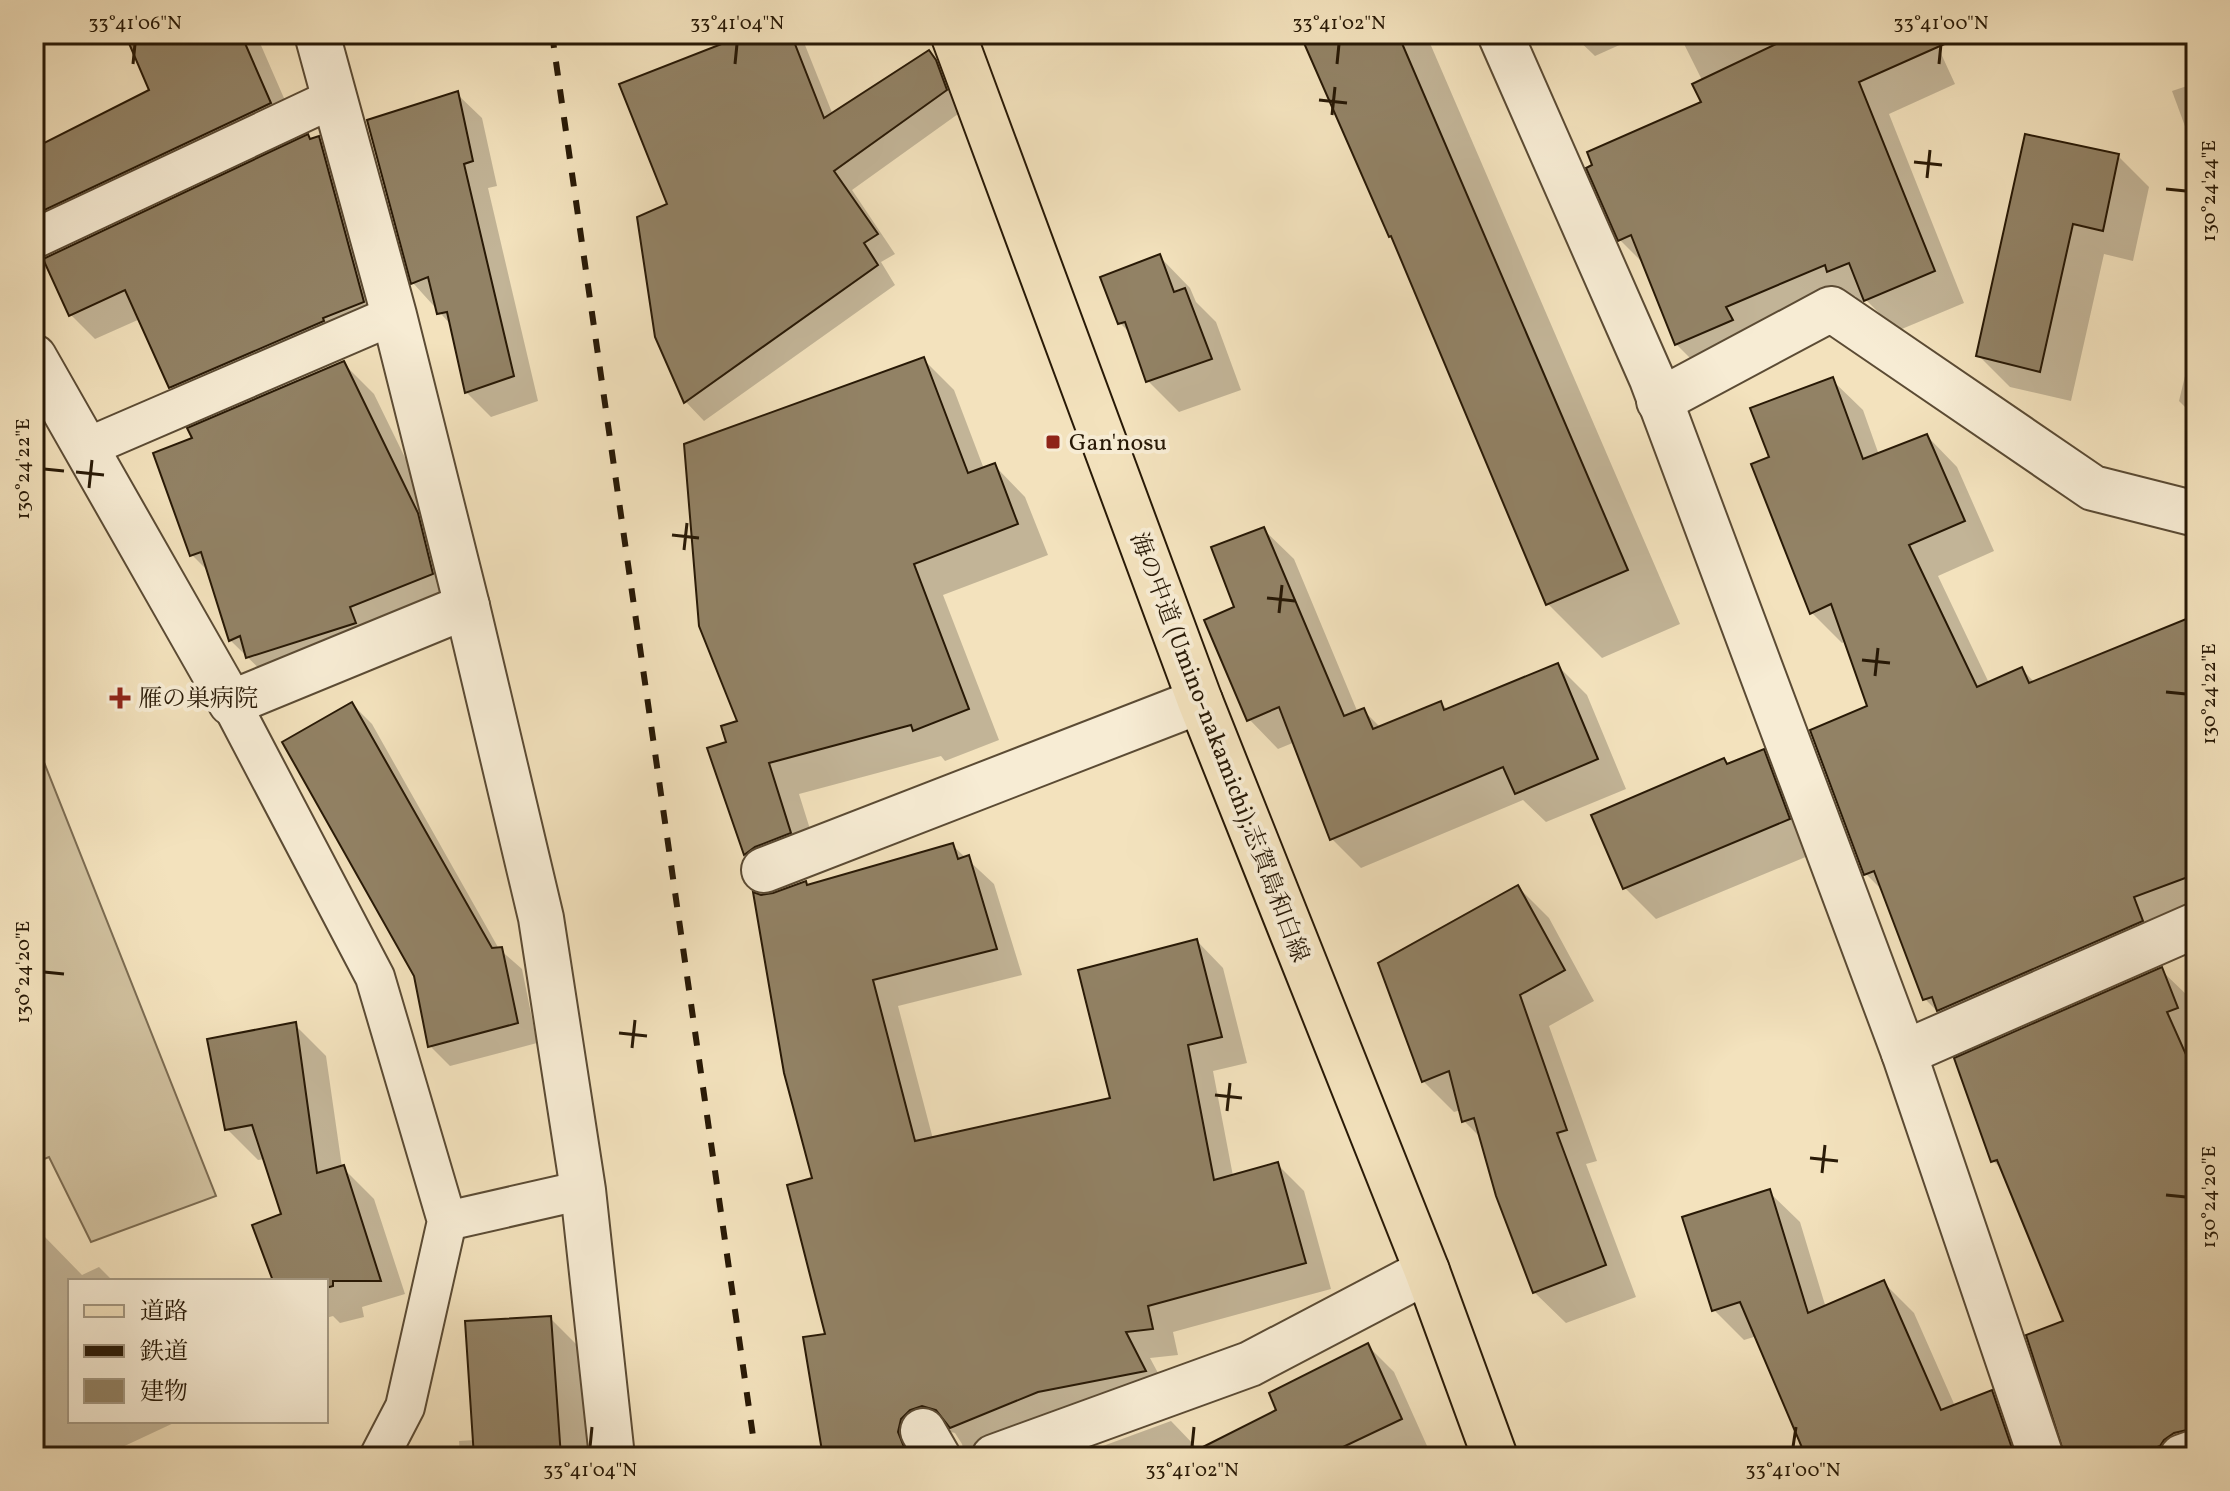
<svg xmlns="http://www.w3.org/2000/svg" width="2230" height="1491" viewBox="0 0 2230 1491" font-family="Vollkorn,'Noto Serif JP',serif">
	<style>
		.grass { fill: #d0c09e; stroke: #7c6c52; stroke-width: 2 }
		.shadow { fill: #0003 }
		.building { fill: #928265; stroke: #281906; stroke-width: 2 }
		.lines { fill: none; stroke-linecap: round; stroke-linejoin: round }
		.service-casing { stroke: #5b4b34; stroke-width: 42 }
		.minor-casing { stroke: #5b4b34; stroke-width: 48 }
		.primary-casing { stroke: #281906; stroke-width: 48 }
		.service { stroke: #f7ecd4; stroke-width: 38 }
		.minor { stroke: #f7ecd4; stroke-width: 44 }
		.primary { stroke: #f3e2bd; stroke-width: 44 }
		.rail { stroke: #281906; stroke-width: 6; stroke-dasharray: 14 14; stroke-linecap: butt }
		.ticks { fill: none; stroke: #281906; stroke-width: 3 }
		.poi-dot { fill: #8f2418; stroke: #f7ecd4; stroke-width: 3 }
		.labels { text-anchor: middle; stroke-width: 8; stroke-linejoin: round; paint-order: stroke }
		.poi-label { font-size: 24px; fill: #281906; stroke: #f7ecd4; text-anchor: start }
		.street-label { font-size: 24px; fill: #281906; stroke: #f7ecd4 }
		.neatline { fill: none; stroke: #281906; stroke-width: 3 }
		.ticks-label { font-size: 20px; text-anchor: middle; fill: #281906 }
	</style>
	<rect width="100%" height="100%" fill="#f3e2bd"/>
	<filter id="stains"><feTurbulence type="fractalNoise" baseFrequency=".0025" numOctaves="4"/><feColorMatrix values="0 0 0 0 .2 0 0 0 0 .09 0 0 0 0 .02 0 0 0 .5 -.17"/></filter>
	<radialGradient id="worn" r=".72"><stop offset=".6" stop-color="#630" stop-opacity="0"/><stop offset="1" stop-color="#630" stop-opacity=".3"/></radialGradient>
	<!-- grass -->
	<path class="grass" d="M 34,737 L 216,1196 L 91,1242 L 49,1157 L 34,1163 Z"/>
	<!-- shadow -->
	<g class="shadow">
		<path d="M 127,34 L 280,34 L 260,43 L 300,135 L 57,249 L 53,246 L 34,242 L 34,150 L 151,91 Z"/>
		<path d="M 752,34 L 797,34 L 803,40 L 833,115 L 929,53 L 948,71 L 965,109 L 852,190 L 895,254 L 881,262 L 895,285 L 704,421 L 686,402 L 657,337 L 669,205 Z"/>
		<path d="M 1302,34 L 1426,34 L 1680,624 L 1602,658 L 1548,604 L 1396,241 L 1390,236 Z"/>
		<path d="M 1572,34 L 1644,34 L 1595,56 Z"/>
		<path d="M 1679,34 L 1932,34 L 1955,84 L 1889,114 L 1964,303 L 1897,331 L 1866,300 L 1860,302 L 1855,296 L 1756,339 L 1707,375 L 1676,344 L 1644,264 L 1620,240 L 1703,103 L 1703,82 Z"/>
		<path d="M 2196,83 L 2196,156 L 2172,91 Z"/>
		<path d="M 457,94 L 482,118 L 497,186 L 488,188 L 538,401 L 491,417 L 466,392 L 452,326 L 413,283 Z"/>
		<path d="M 318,138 L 343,162 L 388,326 L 195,411 L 171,387 L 140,319 L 95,339 L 71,315 L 311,140 Z"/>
		<path d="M 2118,156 L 2149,187 L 2133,261 L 2104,254 L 2071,401 L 2010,387 L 1979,356 Z"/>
		<path d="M 1159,256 L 1190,288 L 1196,302 L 1216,322 L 1241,390 L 1179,412 L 1148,381 L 1131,334 L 1120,323 Z"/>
		<path d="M 2196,330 L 2196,418 L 2179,401 Z"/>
		<path d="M 923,359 L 954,390 L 984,469 L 994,465 L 1025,497 L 1048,555 L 943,595 L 999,740 L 945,761 L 941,756 L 799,794 L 821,864 L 777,884 L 746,854 L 710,749 L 729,743 Z"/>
		<path d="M 343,363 L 374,394 L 448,546 L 463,605 L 279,688 L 230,640 L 210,573 L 192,555 L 195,439 Z"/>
		<path d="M 1832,380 L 1863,410 L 1879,455 L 1927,436 L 1957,467 L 1994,551 L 1938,576 L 1989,683 L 2022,669 L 2034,682 L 2196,617 L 2192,610 L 2196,608 L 2196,915 L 1955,1029 L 1925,999 L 1884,892 L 1866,874 L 1869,707 L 1846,641 L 1842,643 L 1812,613 L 1772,458 Z"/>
		<path d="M 1264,530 L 1294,559 L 1358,713 L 1364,711 L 1381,728 L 1441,703 L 1448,710 L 1557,665 L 1587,695 L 1626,789 L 1546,822 L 1523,800 L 1361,868 L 1332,839 L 1295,742 L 1278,749 L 1249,719 L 1237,608 Z"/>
		<path d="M 352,704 L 372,724 L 499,949 L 522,969 L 537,1043 L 450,1066 L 430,1046 Z"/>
		<path d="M 1763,751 L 1794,782 L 1820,851 L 1656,919 L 1625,888 L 1724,760 L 1729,766 Z"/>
		<path d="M 952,845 L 994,884 L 1022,975 L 898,1006 L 933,1139 L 1113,1099 L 1197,941 L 1223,968 L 1247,1063 L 1213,1071 L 1233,1176 L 1277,1164 L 1304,1191 L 1331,1289 L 1173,1332 L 1178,1355 L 1150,1358 L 1173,1401 L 1018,1457 L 965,1457 L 962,1444 L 955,1433 L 951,1432 L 938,1435 L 924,1457 L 825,1457 L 827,1336 L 815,1180 L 761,897 L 774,895 L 805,883 L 809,887 Z"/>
		<path d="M 1518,887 L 1549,918 L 1594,1001 L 1549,1026 L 1597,1161 L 1586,1164 L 1636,1297 L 1566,1323 L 1534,1292 L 1482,1139 L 1464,1121 L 1461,1110 L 1454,1112 L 1423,1081 Z"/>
		<path d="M 2161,970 L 2191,999 L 2196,1012 L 2196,1457 L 2069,1457 L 2066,1322 L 2005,1172 L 1993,1161 Z"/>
		<path d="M 295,1025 L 326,1056 L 342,1167 L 374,1199 L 405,1294 L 362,1307 L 364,1317 L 340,1323 L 333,1316 L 326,1318 L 326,1281 L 275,1281 L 284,1215 L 265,1159 L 258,1160 L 227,1129 Z"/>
		<path d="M 1769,1192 L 1800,1222 L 1826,1308 L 1884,1283 L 1914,1313 L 1955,1406 L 1991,1392 L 2022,1422 L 2034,1457 L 1771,1457 L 1803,1444 L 1757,1336 L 1744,1340 L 1714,1310 Z"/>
		<path d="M 34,1233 L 41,1233 L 82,1275 L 99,1267 L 113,1281 L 70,1281 L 70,1421 L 178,1421 L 101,1457 L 34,1457 Z"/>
		<path d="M 550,1318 L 581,1349 L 589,1457 L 460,1457 L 459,1441 L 475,1440 Z"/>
		<path d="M 1368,1346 L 1394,1372 L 1432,1457 L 1073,1457 L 1171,1421 L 1197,1448 L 1198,1452 L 1279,1411 Z"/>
	</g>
	<!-- building -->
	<g class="building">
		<path d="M 125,34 L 241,34 L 271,103 L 34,215 L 34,148 L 149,90 Z"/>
		<path d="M 747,34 L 791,34 L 824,118 L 929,50 L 936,60 L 947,90 L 834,171 L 878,234 L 864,243 L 878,265 L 684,403 L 655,337 L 637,217 L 667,204 L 619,84 Z"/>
		<path d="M 1300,34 L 1398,34 L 1628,570 L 1546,605 L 1391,236 L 1389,237 Z"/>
		<path d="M 1797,34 L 1967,34 L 1859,82 L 1935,271 L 1864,301 L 1849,263 L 1827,272 L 1825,265 L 1726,307 L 1733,320 L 1675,345 L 1631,235 L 1618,241 L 1586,168 L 1592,165 L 1587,152 L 1701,102 L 1692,84 Z"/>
		<path d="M 458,91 L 473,161 L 464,164 L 514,376 L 465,393 L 447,312 L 437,314 L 428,277 L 411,284 L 367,120 Z"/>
		<path d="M 308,134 L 310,139 L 319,136 L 364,302 L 323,318 L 324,321 L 169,388 L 125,290 L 69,316 L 43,259 Z"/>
		<path d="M 2025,134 L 2119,154 L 2103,231 L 2073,224 L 2040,372 L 1976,356 Z"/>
		<path d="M 1160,254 L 1174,292 L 1185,288 L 1212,359 L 1146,382 L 1125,322 L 1118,324 L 1100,277 Z"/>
		<path d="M 924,357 L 968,473 L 995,463 L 1018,524 L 914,564 L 969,709 L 913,731 L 911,725 L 769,763 L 791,833 L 755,847 L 744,855 L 707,748 L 726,742 L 721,726 L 737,721 L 699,626 L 684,444 Z"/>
		<path d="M 344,361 L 418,513 L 433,574 L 350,607 L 356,623 L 246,658 L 240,636 L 229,641 L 201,552 L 190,556 L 153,453 L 192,438 L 187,428 Z"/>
		<path d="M 1833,377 L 1863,459 L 1927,434 L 1965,521 L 1909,545 L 1977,687 L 2022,667 L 2029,683 L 2196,615 L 2196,874 L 2134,897 L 2143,921 L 1937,1011 L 1932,997 L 1923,1000 L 1874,871 L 1864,875 L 1810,730 L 1867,706 L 1831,604 L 1810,614 L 1751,464 L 1769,457 L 1750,408 Z"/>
		<path d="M 1264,527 L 1344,716 L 1364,708 L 1373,729 L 1441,701 L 1444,710 L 1558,663 L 1598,759 L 1515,794 L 1503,767 L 1330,840 L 1279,707 L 1247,721 L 1204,620 L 1234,607 L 1211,547 Z"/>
		<path d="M 352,702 L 492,948 L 502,947 L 518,1023 L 428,1047 L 414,976 L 282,742 Z"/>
		<path d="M 1764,749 L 1790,819 L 1623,889 L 1591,815 L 1724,758 L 1727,764 Z"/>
		<path d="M 953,843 L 958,859 L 969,855 L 997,949 L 873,980 L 915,1141 L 1110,1098 L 1078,970 L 1197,939 L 1222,1037 L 1188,1045 L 1214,1180 L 1278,1162 L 1306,1263 L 1148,1306 L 1153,1329 L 1126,1332 L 1146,1371 L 1038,1392 L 950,1428 L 936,1410 L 922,1406 L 910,1410 L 901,1419 L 898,1432 L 904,1447 L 880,1457 L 823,1457 L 803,1337 L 825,1334 L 787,1185 L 812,1178 L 784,1073 L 753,892 L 761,895 L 773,893 L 806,881 L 807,885 Z"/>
		<path d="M 1518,885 L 1565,970 L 1520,995 L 1567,1130 L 1557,1133 L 1606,1265 L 1533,1293 L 1496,1196 L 1474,1118 L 1462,1122 L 1449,1071 L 1422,1082 L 1378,963 Z"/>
		<path d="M 2162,967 L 2178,1008 L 2167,1012 L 2196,1077 L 2196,1428 L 2174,1433 L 2164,1440 L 2160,1446 L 2132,1457 L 2065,1457 L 2026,1335 L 2063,1321 L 1997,1160 L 1991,1162 L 1954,1058 Z"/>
		<path d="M 296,1022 L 317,1173 L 344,1165 L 381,1281 L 333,1281 L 333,1286 L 326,1288 L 326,1281 L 273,1281 L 252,1225 L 281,1214 L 252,1125 L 225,1130 L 207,1039 Z"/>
		<path d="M 1770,1189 L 1808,1313 L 1884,1280 L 1941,1410 L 1992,1390 L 2015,1457 L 1806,1457 L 1740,1302 L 1712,1311 L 1682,1217 Z"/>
		<path d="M 551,1316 L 561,1457 L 474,1457 L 465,1321 Z"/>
		<path d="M 1368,1343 L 1402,1419 L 1322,1457 L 1183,1457 L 1276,1410 L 1269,1393 Z"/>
	</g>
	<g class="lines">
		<!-- service casing -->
		<g class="service-casing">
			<g id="service">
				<path d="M 34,239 L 334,98"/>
				<path d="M 88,447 L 394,315"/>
				<path d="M 231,703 L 375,977 L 447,1221 L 405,1407 L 379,1457"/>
				<path d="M 447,1221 L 583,1190"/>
			</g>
		</g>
		<!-- minor casing -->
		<g class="minor-casing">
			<g id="minor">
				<path d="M 317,34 L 394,315 L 467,606 L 541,918 L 583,1190 L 612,1457"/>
				<path d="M 1500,34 L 1652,379 L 1904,1053 L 2041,1457"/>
				<path d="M 34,357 L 231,703 L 467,606"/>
				<path d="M 1659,401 L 1831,309 L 2093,488 L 2196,514"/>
				<path d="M 764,870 L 1200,701"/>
				<path d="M 1904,1053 L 2196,925"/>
				<path d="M 923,1431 L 938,1457"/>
				<path d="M 994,1457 L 1250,1364 L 1427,1271"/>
				<path d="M 2182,1457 L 2196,1452"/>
			</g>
		</g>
		<!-- primary casing -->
		<g class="primary-casing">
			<path id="primary" d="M 953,34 L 1200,701 L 1427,1271 L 1495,1457"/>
		</g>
		<!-- service -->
		<use href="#service" class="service"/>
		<!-- minor -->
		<use href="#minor" class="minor"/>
		<!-- primary -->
		<use href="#primary" class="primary"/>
		<!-- rail -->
		<path class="rail" d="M 552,34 L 756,1457"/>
	</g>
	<!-- ticks -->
	<path class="ticks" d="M 133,64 L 135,44M 735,64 L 737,44M 1337,64 L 1339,44M 1939,64 L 1941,44M 1319,100 L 1347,103M 1332,115 L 1335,87M 1914,162 L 1942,165M 1927,178 L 1930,150M 2166,189 L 2186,191M 44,469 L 64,471M 76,472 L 104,475M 89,488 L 92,460M 672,535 L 699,538M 684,550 L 687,523M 1267,598 L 1295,601M 1279,613 L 1282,585M 1862,660 L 1890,663M 1875,676 L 1878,648M 2166,692 L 2186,694M 44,972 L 64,974M 619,1033 L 647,1036M 632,1048 L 635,1020M 1215,1095 L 1242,1098M 1227,1111 L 1230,1083M 1810,1158 L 1838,1161M 1822,1173 L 1825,1145M 2166,1195 L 2186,1197M 590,1447 L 592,1427M 1192,1447 L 1194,1427M 1793,1447 L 1796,1427"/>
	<!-- markers -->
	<g class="poi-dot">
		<rect x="1045" y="434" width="16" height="16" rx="4"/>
		<path d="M116 686h8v8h8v8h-8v8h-8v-8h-8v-8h8z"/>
	</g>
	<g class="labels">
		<!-- poi labels -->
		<g class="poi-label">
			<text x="1069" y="450">Gan'nosu</text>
			<text x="138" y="706">雁の巣病院</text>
		</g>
		<!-- street labels -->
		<g class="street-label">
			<text transform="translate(1220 747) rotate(69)" y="8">海の中道 (Umino-nakamichi);志賀島和白線</text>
		</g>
	</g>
	<!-- margin -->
	<rect width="2230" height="1491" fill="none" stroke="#f3e2bd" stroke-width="88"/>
	<!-- legend -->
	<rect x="68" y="1279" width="260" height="144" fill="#f7ecd4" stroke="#a49882" stroke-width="2"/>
	<rect x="84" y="1305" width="40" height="12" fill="#f3e2bd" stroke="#a49882" stroke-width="2"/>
	<text x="140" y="1319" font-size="24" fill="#281906">道路</text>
	<rect x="84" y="1345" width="40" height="12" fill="#281906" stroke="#a49882" stroke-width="2"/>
	<text x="140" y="1359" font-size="24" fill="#281906">鉄道</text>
	<rect x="84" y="1379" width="40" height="24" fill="#928265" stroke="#a49882" stroke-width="2"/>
	<text x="140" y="1399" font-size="24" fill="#281906">建物</text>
	<rect x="44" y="44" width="2142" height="1403" class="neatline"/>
	<g class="ticks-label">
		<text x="135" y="29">33°41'06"N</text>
		<text x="737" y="29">33°41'04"N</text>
		<text x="1339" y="29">33°41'02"N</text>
		<text x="1941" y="29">33°41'00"N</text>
		<text transform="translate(2208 191) rotate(-90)" y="7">130°24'24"E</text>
		<text transform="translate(22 469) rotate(-90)" y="7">130°24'22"E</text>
		<text transform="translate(2208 694) rotate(-90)" y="7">130°24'22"E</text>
		<text transform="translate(22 972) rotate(-90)" y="7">130°24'20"E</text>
		<text transform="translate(2208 1197) rotate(-90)" y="7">130°24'20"E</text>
		<text x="590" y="1476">33°41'04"N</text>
		<text x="1192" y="1476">33°41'02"N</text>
		<text x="1793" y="1476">33°41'00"N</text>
	</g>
	<rect width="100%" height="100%" filter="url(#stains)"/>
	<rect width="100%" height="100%" fill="url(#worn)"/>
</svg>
